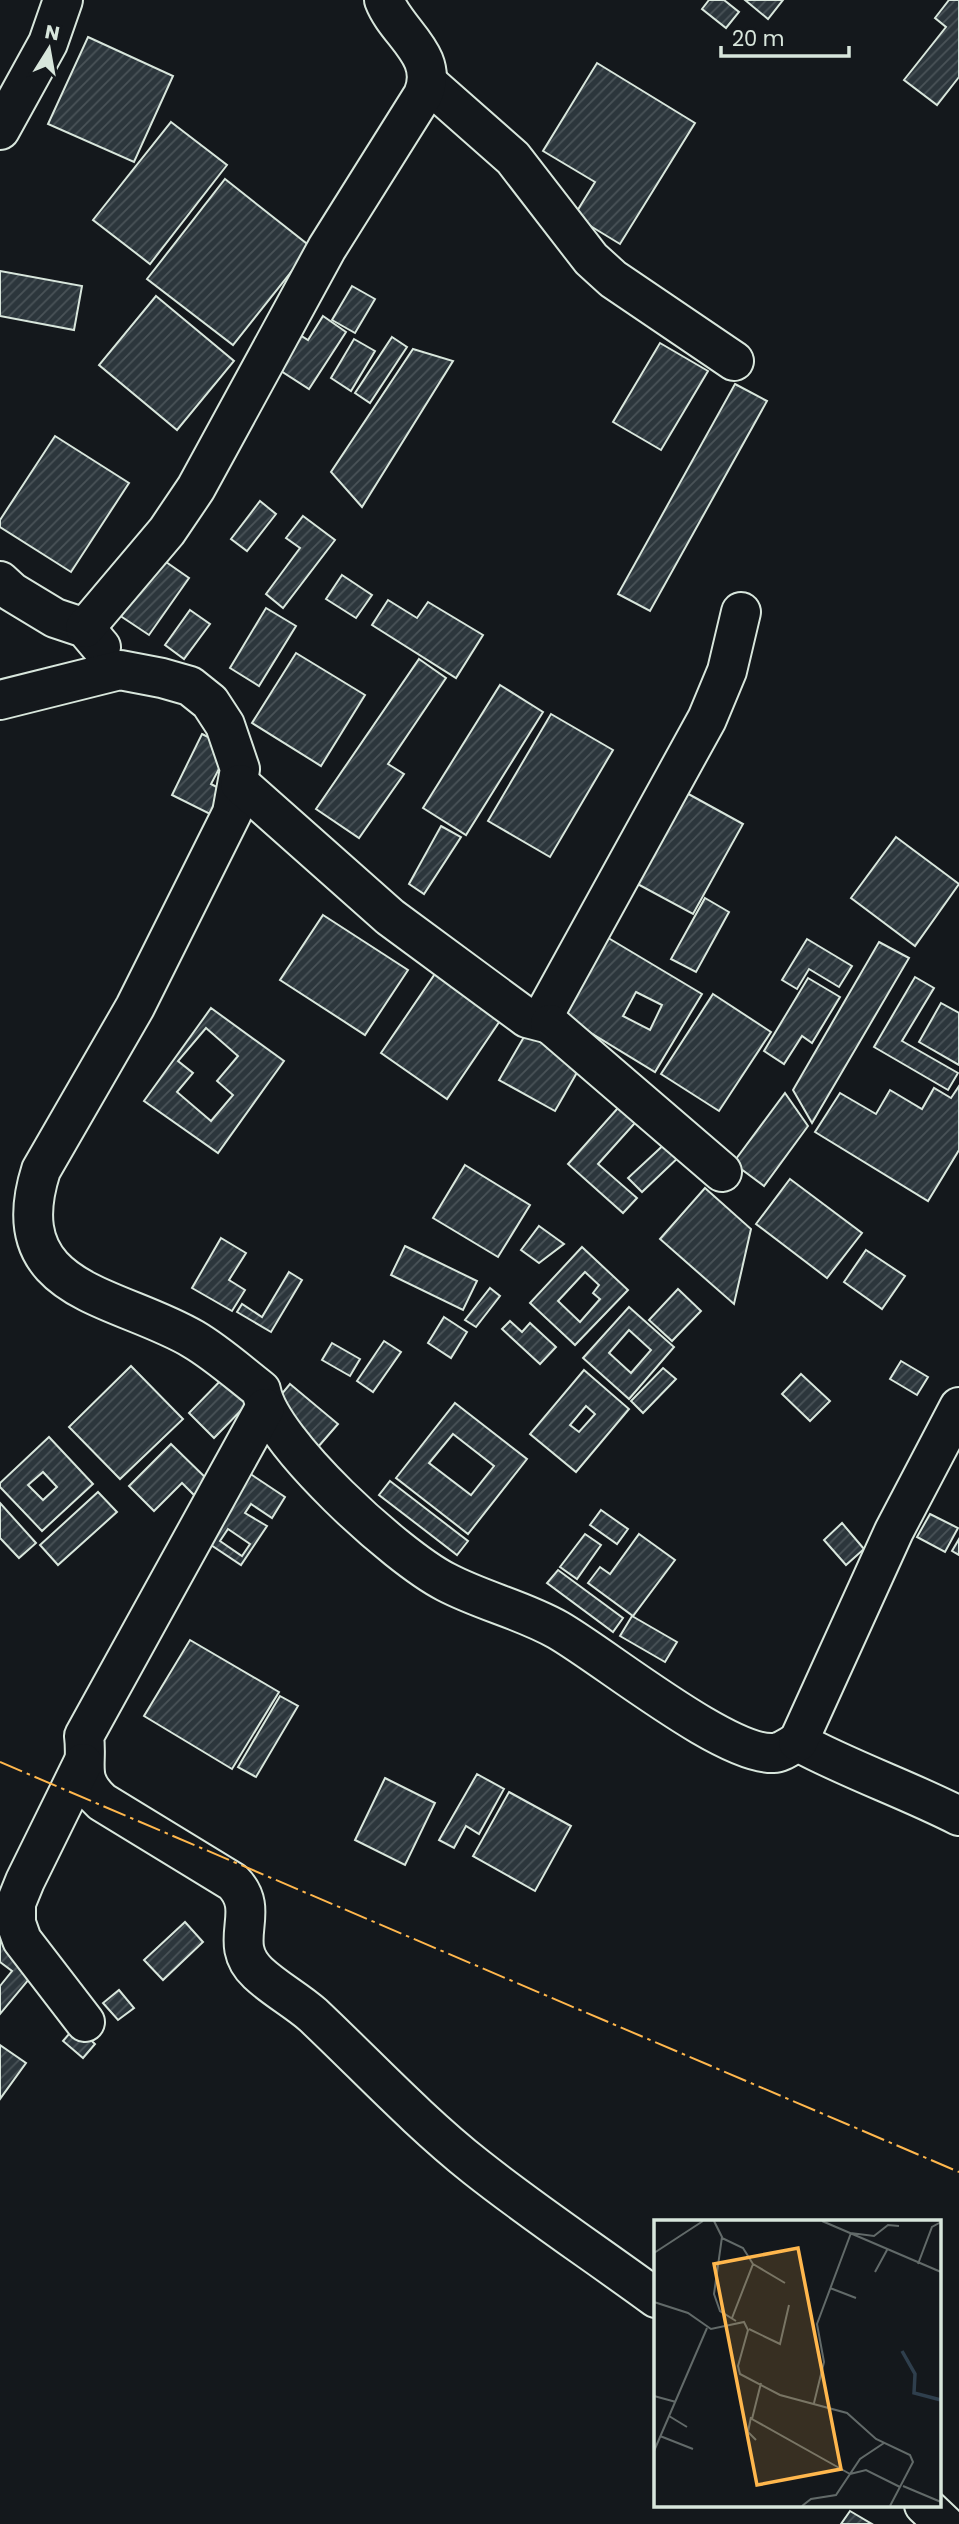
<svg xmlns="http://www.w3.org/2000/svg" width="959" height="2524" viewBox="0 0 959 2524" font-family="Poppins,sans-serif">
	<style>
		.building { fill: url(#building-hatch); stroke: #d8e6dc; stroke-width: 2; fill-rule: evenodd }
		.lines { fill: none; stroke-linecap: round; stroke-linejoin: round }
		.minor-casing { stroke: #d8e6dc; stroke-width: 42 }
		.minor { stroke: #14181c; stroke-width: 38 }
		.power { stroke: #ffb74d; stroke-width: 2; stroke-dasharray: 24 5 3.5 5; stroke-linecap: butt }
		.inset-river { fill: none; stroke: #2f3f4d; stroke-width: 3.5 }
		.inset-road { fill: none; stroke: #626a69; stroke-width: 2 }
		.view { fill: #ffb74d; fill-opacity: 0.15; stroke: #ffb74d; stroke-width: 3.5 }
		.inset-edge { fill: none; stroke: #d8e6dc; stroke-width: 3.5 }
	</style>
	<defs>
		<pattern id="building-hatch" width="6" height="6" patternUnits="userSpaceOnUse" patternTransform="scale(1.75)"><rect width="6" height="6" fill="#2c363c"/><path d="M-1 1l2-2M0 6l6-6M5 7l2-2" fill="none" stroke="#4a5358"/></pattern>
	</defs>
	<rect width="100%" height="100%" fill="#14181c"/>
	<!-- building -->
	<g class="building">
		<path d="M 709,0 L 724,0 L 739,12 L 726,28 L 702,9 Z"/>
		<path d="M 745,0 L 783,0 L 768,19 Z"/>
		<path d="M 949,0 L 959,0 L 959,77 L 937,105 L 904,80 L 946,27 L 935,18 Z"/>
		<path d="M 88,37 L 173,76 L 134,162 L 48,124 Z"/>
		<path d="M 597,63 L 695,123 L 620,244 L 574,216 L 595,182 L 543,151 Z"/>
		<path d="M 171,122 L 227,165 L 150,264 L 93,220 Z"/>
		<path d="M 225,179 L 311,247 L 233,345 L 147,279 Z"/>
		<path d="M 0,271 L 82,286 L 74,330 L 0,316 Z"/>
		<path d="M 352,286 L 375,299 L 355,333 L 332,320 Z"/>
		<path d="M 156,296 L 234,361 L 177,430 L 99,365 Z"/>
		<path d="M 323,316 L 346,332 L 309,389 L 267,362 L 289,328 L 308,340 Z"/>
		<path d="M 392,337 L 407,347 L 370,403 L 355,393 Z"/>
		<path d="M 354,339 L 375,351 L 351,391 L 331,378 Z"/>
		<path d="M 660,343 L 708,371 L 661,450 L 613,422 Z"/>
		<path d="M 413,349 L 453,361 L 362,507 L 331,472 Z"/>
		<path d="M 735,384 L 767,401 L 650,611 L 618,594 Z"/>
		<path d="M 55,436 L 129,483 L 71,572 L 0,527 L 0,520 Z"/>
		<path d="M 260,501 L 276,514 L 247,551 L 231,539 Z"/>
		<path d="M 303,516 L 335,540 L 283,608 L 266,594 L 300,548 L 286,538 Z"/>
		<path d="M 156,555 L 189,578 L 149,635 L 116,613 Z"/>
		<path d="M 342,575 L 372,595 L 356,618 L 326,599 Z"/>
		<path d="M 388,600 L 417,618 L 428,602 L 483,635 L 456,678 L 372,625 Z"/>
		<path d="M 266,608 L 296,626 L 259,686 L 230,668 Z"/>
		<path d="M 190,610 L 210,624 L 184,659 L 165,645 Z"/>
		<path d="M 296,653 L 365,695 L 321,766 L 252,723 Z"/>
		<path d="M 419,659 L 446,678 L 388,764 L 404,774 L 359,838 L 316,809 Z"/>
		<path d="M 500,685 L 543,712 L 466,835 L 423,808 Z"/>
		<path d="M 551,714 L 613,750 L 550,857 L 488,821 Z"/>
		<path d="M 202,734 L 230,748 L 211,784 L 226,792 L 214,816 L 172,795 Z"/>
		<path d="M 683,791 L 743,824 L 693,914 L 632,881 Z"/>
		<path d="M 441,826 L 461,837 L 424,894 L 409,884 Z"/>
		<path d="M 896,837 L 959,884 L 915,946 L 851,898 Z"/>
		<path d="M 705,898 L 729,912 L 696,972 L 671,959 Z"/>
		<path d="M 323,915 L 408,970 L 365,1035 L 280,980 Z"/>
		<path d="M 605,936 L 702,994 L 655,1072 L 558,1013 ZM 636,992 L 662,1005 L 650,1030 L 623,1016 Z"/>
		<path d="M 807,939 L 852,966 L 839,987 L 809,969 L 797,989 L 782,980 Z"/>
		<path d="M 879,942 L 909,958 L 812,1123 L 793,1090 Z"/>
		<path d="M 441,965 L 508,1009 L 447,1099 L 381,1053 Z"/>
		<path d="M 915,977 L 934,988 L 902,1041 L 958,1073 L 948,1090 L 874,1047 Z"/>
		<path d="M 808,978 L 840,997 L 812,1043 L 802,1036 L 784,1064 L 764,1051 Z"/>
		<path d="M 713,994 L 771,1032 L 719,1111 L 661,1074 Z"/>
		<path d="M 941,1003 L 959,1013 L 959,1065 L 919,1042 Z"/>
		<path d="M 211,1008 L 284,1061 L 218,1153 L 144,1101 ZM 206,1028 L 238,1056 L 217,1081 L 233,1095 L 211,1121 L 177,1092 L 193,1073 L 178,1061 Z"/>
		<path d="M 528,1030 L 583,1062 L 555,1111 L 499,1080 Z"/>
		<path d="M 959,1086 L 959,1150 L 928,1201 L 815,1132 L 840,1093 L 876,1114 L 890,1090 L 922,1109 L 934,1088 L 951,1098 Z"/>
		<path d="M 785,1093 L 808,1126 L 764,1186 L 733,1163 Z"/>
		<path d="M 626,1099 L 643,1114 L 598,1164 L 637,1198 L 623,1213 L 568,1164 Z"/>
		<path d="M 669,1140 L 682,1154 L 642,1192 L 628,1178 Z"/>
		<path d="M 465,1165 L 530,1205 L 498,1257 L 433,1218 Z"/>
		<path d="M 790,1179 L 862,1233 L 827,1278 L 756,1224 Z"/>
		<path d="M 705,1188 L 751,1229 L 734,1304 L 660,1239 Z"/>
		<path d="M 539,1226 L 564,1244 L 539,1263 L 521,1250 Z"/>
		<path d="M 221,1238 L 246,1253 L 229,1280 L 245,1290 L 232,1311 L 192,1288 Z"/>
		<path d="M 405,1246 L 477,1281 L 463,1310 L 391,1275 Z"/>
		<path d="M 582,1247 L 628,1290 L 575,1345 L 530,1303 ZM 585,1272 L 599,1285 L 593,1293 L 600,1299 L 580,1322 L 558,1301 Z"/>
		<path d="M 866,1250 L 905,1276 L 882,1309 L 844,1282 Z"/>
		<path d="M 289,1272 L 302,1280 L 271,1332 L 237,1312 L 242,1304 L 262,1317 Z"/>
		<path d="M 490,1288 L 500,1296 L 476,1327 L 465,1320 Z"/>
		<path d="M 678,1289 L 701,1311 L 672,1341 L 649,1320 Z"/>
		<path d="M 629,1307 L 674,1347 L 629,1399 L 583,1358 ZM 629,1330 L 651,1350 L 631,1373 L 609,1353 Z"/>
		<path d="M 444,1317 L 467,1332 L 451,1358 L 428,1343 Z"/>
		<path d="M 510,1321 L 522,1332 L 530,1323 L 556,1347 L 540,1364 L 502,1329 Z"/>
		<path d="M 384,1341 L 401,1352 L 373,1392 L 357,1381 Z"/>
		<path d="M 332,1343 L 360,1359 L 350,1376 L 322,1360 Z"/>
		<path d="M 901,1361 L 928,1377 L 917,1395 L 890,1379 Z"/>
		<path d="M 131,1366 L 183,1419 L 120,1479 L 69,1427 Z"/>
		<path d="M 663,1368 L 676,1379 L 643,1413 L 631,1401 Z"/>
		<path d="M 584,1370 L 629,1409 L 576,1472 L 530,1434 ZM 586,1406 L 595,1414 L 579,1432 L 570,1425 Z"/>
		<path d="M 229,1372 L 254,1397 L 214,1438 L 189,1413 Z"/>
		<path d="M 801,1374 L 830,1401 L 810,1421 L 782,1394 Z"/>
		<path d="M 290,1384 L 338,1424 L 318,1447 L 271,1407 Z"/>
		<path d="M 455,1403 L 527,1459 L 468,1534 L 396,1478 ZM 453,1434 L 494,1466 L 471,1495 L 429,1463 Z"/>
		<path d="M 49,1437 L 93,1484 L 42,1531 L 0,1487 L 0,1483 ZM 43,1472 L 57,1487 L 43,1500 L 28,1485 Z"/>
		<path d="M 171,1444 L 210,1482 L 195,1496 L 182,1483 L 154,1511 L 129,1486 Z"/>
		<path d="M 246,1471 L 285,1497 L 272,1518 L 251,1504 L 245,1513 L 267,1526 L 241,1565 L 202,1539 ZM 228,1529 L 250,1544 L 242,1556 L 220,1541 Z"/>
		<path d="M 390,1481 L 468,1541 L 457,1555 L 379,1495 Z"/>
		<path d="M 98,1492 L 117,1512 L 58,1565 L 40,1545 Z"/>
		<path d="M 0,1503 L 36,1543 L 19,1558 L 0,1538 Z"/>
		<path d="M 601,1510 L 628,1529 L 617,1544 L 590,1525 Z"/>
		<path d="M 930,1514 L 958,1528 L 945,1552 L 917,1537 Z"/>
		<path d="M 842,1523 L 864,1549 L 846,1565 L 824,1540 Z"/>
		<path d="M 585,1534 L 601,1545 L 577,1579 L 560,1567 Z"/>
		<path d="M 639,1534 L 675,1560 L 633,1616 L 588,1583 L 600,1567 L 610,1574 Z"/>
		<path d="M 959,1539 L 959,1555 L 952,1551 Z"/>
		<path d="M 558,1570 L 623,1618 L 613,1632 L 547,1583 Z"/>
		<path d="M 632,1616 L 677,1642 L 665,1662 L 620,1636 Z"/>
		<path d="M 190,1640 L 279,1692 L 232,1769 L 144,1716 Z"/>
		<path d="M 280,1696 L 298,1706 L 256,1777 L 238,1767 Z"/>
		<path d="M 477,1774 L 504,1789 L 479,1834 L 466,1826 L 454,1848 L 439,1840 Z"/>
		<path d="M 385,1778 L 435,1803 L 405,1865 L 355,1840 Z"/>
		<path d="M 509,1792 L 571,1826 L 535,1891 L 473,1856 Z"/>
		<path d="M 185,1922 L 203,1942 L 163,1980 L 144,1960 Z"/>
		<path d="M 0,1933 L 40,1966 L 0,2014 L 0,1986 L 12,1971 L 0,1962 Z"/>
		<path d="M 119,1990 L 134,2008 L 118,2020 L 103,2003 Z"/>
		<path d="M 76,2026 L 95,2044 L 83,2058 L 63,2041 Z"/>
		<path d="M 0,2045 L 26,2063 L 0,2099 Z"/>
		<path d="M 850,2511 L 872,2524 L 841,2524 Z"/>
	</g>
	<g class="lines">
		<!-- minor casing -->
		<g class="minor-casing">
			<g id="minor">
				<path d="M 428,83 L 513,158 L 591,259 L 613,279 L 734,361"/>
				<path d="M 0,130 L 48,43 L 63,0"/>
				<path d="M 0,581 L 12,592 L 55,618 L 85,628 L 101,647"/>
				<path d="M 85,628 L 167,531 L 196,488 L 327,248 L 423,95 C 440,55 397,34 384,0"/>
				<path d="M 0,700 L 120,670 L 162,678 L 190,686 L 210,702 L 225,725 L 240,769 L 232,813 L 135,1007 L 41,1170 C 2,1293 116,1294 193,1339 C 217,1353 239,1373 261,1390 C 270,1442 397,1557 446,1582 C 482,1601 523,1610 558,1630 C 605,1657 726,1756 774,1753 C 781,1753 791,1745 798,1742 C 850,1770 906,1789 959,1816"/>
				<path d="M 240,784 L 390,917 L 527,1018 L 550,1024 L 545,1013 L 707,719 L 727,671 L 741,612"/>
				<path d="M 550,1024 L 722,1172"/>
				<path d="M 265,1408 L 84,1736 C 88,1766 76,1778 102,1802 L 233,1882 C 263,1912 225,1942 258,1973 C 275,1989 296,2000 313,2015 C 367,2066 418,2121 476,2167 C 534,2213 596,2254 656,2298"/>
				<path d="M 798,1742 L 894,1531 L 959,1407"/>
				<path d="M 83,1763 L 25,1881 L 16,1903 L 16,1923 L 22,1940 L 85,2022"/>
				<path d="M 924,2505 L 944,2524"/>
			</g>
		</g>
		<!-- minor -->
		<use href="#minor" class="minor"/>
		<!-- power -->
		<path class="power" d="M 0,1762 L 959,2172"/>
	</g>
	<!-- overview -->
	<g transform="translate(654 2220)">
		<rect width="287" height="287" fill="#14181c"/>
		<path class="inset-river" d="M 248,131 L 261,154 L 260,173 L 287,180"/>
		<path class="inset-road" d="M 60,1 L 68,17 L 60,74 L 66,91 L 82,101M 168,1 L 287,52M 68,18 L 89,28 L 99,44 L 78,98M 0,33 L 49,1M 99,44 L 131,63M 264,44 L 278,7 L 287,2M 221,52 L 233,30M 176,68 L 202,78M 0,82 L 34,93 L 57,109 L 90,102 L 94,110 L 84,146 L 86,154 L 126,175 L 193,193 L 222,219 L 256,235 L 259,242 L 236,286M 95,109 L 126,124 L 135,85M 107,163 L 98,199 L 196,254M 0,176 L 22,182M 160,183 L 170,142 L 163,104 L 197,13 L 220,16 L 234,5 L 245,6M 15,196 L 33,207M 97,197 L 94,212 L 102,220M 6,216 L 39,229M 0,231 L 53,108M 196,254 L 212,250 L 246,267M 249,266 L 287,282M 148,286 L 157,279 L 182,275 L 206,239 L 230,223"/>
		<path class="view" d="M 144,28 L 187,249 L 103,265 L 60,44 Z"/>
		<rect width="287" height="287" class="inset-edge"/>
	</g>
	<!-- north arrow -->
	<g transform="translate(49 49) rotate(11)" stroke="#14181c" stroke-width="5" paint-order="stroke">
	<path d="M0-5L12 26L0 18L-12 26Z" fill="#d8e6dc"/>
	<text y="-10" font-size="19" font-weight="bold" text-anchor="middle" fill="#d8e6dc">N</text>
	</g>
	<!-- scale -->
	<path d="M721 46v10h128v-10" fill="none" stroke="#d8e6dc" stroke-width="3.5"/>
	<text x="732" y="46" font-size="21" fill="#d8e6dc" stroke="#14181c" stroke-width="5" paint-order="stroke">20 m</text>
</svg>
